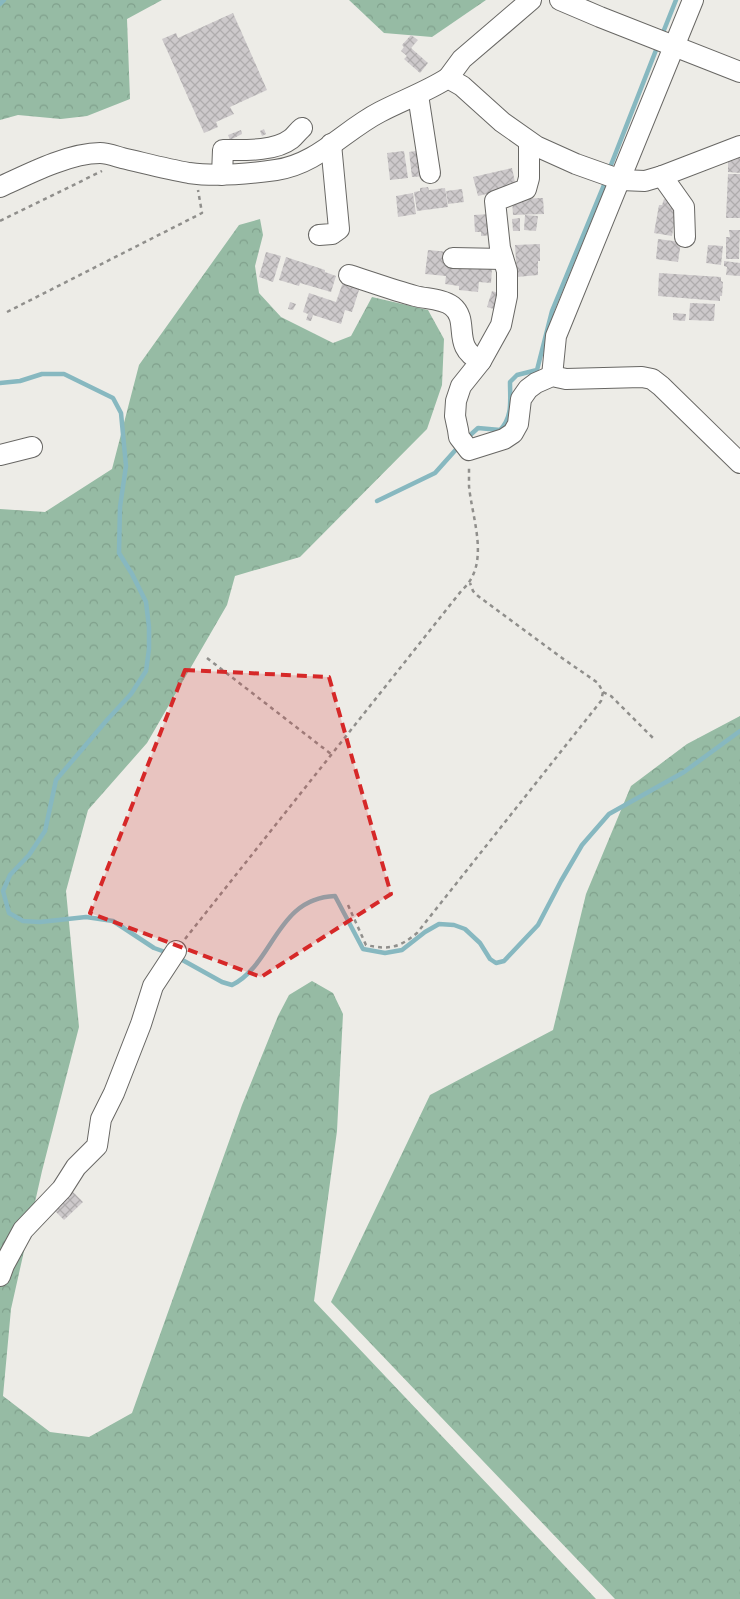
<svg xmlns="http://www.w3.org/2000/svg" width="740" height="1599" viewBox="0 0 740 1599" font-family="Cabin,sans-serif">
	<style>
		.forest { fill: url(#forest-crowns) }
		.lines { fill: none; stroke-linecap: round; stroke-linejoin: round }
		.stream { stroke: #87b8c0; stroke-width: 4.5 }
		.building { fill: url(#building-cross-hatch) }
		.minor-casing { stroke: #686764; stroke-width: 22 }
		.path { stroke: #908f8c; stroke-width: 2.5; stroke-dasharray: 4 4; stroke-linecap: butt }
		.minor { stroke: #fff; stroke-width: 20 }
		.marked { fill: #d62828; fill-opacity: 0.2; stroke: #d62828; stroke-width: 4; stroke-dasharray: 10 6; stroke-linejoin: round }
	</style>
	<defs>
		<pattern id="forest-crowns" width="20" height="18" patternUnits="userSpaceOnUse" patternTransform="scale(1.25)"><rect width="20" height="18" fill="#96bba4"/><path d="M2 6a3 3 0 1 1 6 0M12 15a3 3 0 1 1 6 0" fill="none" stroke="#80a08c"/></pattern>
		<pattern id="building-cross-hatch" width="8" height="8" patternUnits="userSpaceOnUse" patternTransform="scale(1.25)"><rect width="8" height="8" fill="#cdc9cb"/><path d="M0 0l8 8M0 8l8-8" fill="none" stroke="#afacad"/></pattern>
	</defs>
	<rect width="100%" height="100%" fill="#edece7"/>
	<!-- forest -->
	<g class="forest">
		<path d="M 0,0 L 162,0 L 127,19 L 130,99 L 87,116 L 61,119 L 18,115 L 0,120 Z"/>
		<path d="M 349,0 L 486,0 L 432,37 L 384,33 Z"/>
		<path d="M 260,219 L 263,235 L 255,266 L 259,293 L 281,317 L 333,343 L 351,336 L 372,297 L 428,310 L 444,339 L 442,385 L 427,429 L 300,557 L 235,576 L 227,605 L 147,743 L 88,810 L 66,891 L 79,1027 L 42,1171 L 11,1309 L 3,1396 L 50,1432 L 89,1437 L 132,1413 L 242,1105 L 278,1016 L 289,995 L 312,981 L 333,993 L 343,1014 L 337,1131 L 314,1301 L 596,1599 L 0,1599 L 0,509 L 45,512 L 112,469 L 139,365 L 239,225 Z"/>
		<path d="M 740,716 L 740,1599 L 615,1599 L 331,1302 L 430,1095 L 553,1030 L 586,894 L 631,786 L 687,744 Z"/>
	</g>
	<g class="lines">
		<!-- stream -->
		<g class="stream">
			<path d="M 0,4 L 4,0"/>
			<path d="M 662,35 L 676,0"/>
			<path d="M 609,170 L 658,45"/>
			<path d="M 0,383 L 20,381 L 42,374 L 64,374 L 113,398 L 121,413 L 126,466 L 120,507 L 119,553 L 132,574 L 146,602 L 149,627 L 149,649 L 146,671 L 131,694 L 107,720 L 56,780 L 45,831 L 29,855 L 10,875 L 3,891 L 9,913 L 23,921 L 40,922 L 86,917 L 113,921 L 154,948 L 168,953"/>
			<path d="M 467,438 L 478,428 L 500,430 C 513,417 510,400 510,382 L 517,375 L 537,370 L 552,311 L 606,180"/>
			<path d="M 377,501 L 435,473 L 460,445"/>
			<path d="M 177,957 L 222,982 L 232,985 C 274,964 276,898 335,896 L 363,949 L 385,953 L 402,950 L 425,932 L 439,924 L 454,925 L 465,929 L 480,943 L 490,959 L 496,963 L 504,961 L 538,925 L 561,881 L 582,845 L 609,814 L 684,772 L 740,731"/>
		</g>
	</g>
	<!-- building -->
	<g class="building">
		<path d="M 233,13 L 267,90 L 230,107 L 234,114 L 216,122 L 218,127 L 204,133 L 162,39 L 176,33 L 178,38 Z"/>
		<path d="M 411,35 L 418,40 L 411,48 L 428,63 L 420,73 L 404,59 L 407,56 L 401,51 L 404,47 L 402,45 Z"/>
		<path d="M 264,129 L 266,134 L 262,136 L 260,131 Z"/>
		<path d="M 241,130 L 242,134 L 230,140 L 228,135 Z"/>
		<path d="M 422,150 L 425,176 L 412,177 L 409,152 Z"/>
		<path d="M 404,151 L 408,178 L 390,180 L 387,153 Z"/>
		<path d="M 728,156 L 740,156 L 740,173 L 728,172 Z"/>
		<path d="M 512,168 L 516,187 L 478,196 L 473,177 Z"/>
		<path d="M 728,174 L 740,174 L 740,218 L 726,218 Z"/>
		<path d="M 428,187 L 429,190 L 445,188 L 448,207 L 417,211 L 414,192 L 420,191 L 420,188 Z"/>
		<path d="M 462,189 L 464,202 L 448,204 L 446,191 Z"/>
		<path d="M 413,193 L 416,214 L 398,217 L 396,196 Z"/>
		<path d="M 543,198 L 544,214 L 513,215 L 512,199 Z"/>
		<path d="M 664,199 L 678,201 L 672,236 L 654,233 L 659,205 L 662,205 Z"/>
		<path d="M 491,214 L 492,235 L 481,236 L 481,232 L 475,232 L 474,215 Z"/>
		<path d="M 525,215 L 538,216 L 536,231 L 524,230 Z"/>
		<path d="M 520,218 L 520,231 L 513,231 L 512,219 Z"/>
		<path d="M 729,230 L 740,230 L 739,259 L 726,259 L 726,237 L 730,237 Z"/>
		<path d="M 658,239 L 681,242 L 678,262 L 656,259 Z"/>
		<path d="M 540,244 L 540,261 L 538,261 L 538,275 L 517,277 L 515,245 Z"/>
		<path d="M 708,245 L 723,246 L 721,265 L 706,263 Z"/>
		<path d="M 428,250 L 450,252 L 492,268 L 491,283 L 479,282 L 478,292 L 459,290 L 459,286 L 445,284 L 446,276 L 425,274 Z"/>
		<path d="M 266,252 L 281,256 L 273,282 L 259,277 Z"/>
		<path d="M 286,257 L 325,270 L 325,272 L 336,276 L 331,292 L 300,283 L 299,286 L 279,280 Z"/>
		<path d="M 724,261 L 740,263 L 740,276 L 726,275 L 727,267 L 724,266 Z"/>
		<path d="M 659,273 L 721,277 L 721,281 L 723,282 L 722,296 L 720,296 L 720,301 L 658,296 Z"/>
		<path d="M 343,282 L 360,287 L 352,312 L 345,310 L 341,324 L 313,315 L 311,321 L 306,320 L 308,314 L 303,312 L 309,293 L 336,302 Z"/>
		<path d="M 492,291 L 502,294 L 497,310 L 487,307 Z"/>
		<path d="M 290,302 L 296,304 L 293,310 L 288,309 Z"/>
		<path d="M 690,303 L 715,304 L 714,321 L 689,320 Z"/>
		<path d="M 673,313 L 686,314 L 685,321 L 673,320 Z"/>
		<path d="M 70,1189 L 83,1202 L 64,1220 L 52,1208 Z"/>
	</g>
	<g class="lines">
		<!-- minor casing -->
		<g class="minor-casing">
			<g id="minor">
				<path d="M 560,0 L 600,17 L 740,72"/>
				<path d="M 448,78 L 462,59 L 531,0"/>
				<path d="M 418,95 L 430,173"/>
				<path d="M 529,142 L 529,178 L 526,189 L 495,201 L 500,248 L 507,271 L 507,296 L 501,325 L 481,361 L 461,386 L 456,401 L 455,416 L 458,430 L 459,437 L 469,450 L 504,439 L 513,433 L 518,424 L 521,399 L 528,389 L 536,383 L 552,376 L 566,379 L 642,377 L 652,379 L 661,386 L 740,463"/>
				<path d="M 222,175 L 223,150 C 242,150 274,152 291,139 C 295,136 298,131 302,128"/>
				<path d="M 662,176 L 684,207 L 685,237"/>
				<path d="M 0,187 C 28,174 69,153 100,153 C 107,153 115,156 122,158 C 144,163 166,169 189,173 C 216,177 248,174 276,170 C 318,164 343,131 380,112 C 403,100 426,92 448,78 L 462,86 L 502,122 L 536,146 L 576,164 L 621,180 L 645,181 L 662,176 L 740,146"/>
				<path d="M 319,235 L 332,234 L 339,229 L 331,144"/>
				<path d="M 453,258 L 503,259"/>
				<path d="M 349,275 C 371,282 393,290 415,296 C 427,299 443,299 452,306 C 471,321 450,347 481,361"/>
				<path d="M 552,376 L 556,336 L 693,0"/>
				<path d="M 0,455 L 32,447"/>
				<path d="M 0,1276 L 4,1265 L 23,1230 L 62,1189 L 76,1167 L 97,1146 L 101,1119 L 114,1093 L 141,1024 L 153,986 L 176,951"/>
			</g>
		</g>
		<!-- path -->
		<g class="path">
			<path d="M 0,221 L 102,171"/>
			<path d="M 7,312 L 202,213 L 198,190"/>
			<path d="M 207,658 L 331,754"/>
			<path d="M 603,692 L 611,696 L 653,738"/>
			<path d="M 348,905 L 366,945 C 389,950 399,948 417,933 L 601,701 L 603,692 L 598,683 L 562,658 L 478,596 L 473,591 L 470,583"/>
			<path d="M 185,939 L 462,590 C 491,564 472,519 469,486 C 469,480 469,473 469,466"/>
		</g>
		<!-- minor -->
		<use href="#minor" class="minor"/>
	</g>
	<!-- marked area -->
	<path class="marked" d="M 185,670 L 329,677 L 391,894 L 261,977 L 90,913 Z"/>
</svg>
